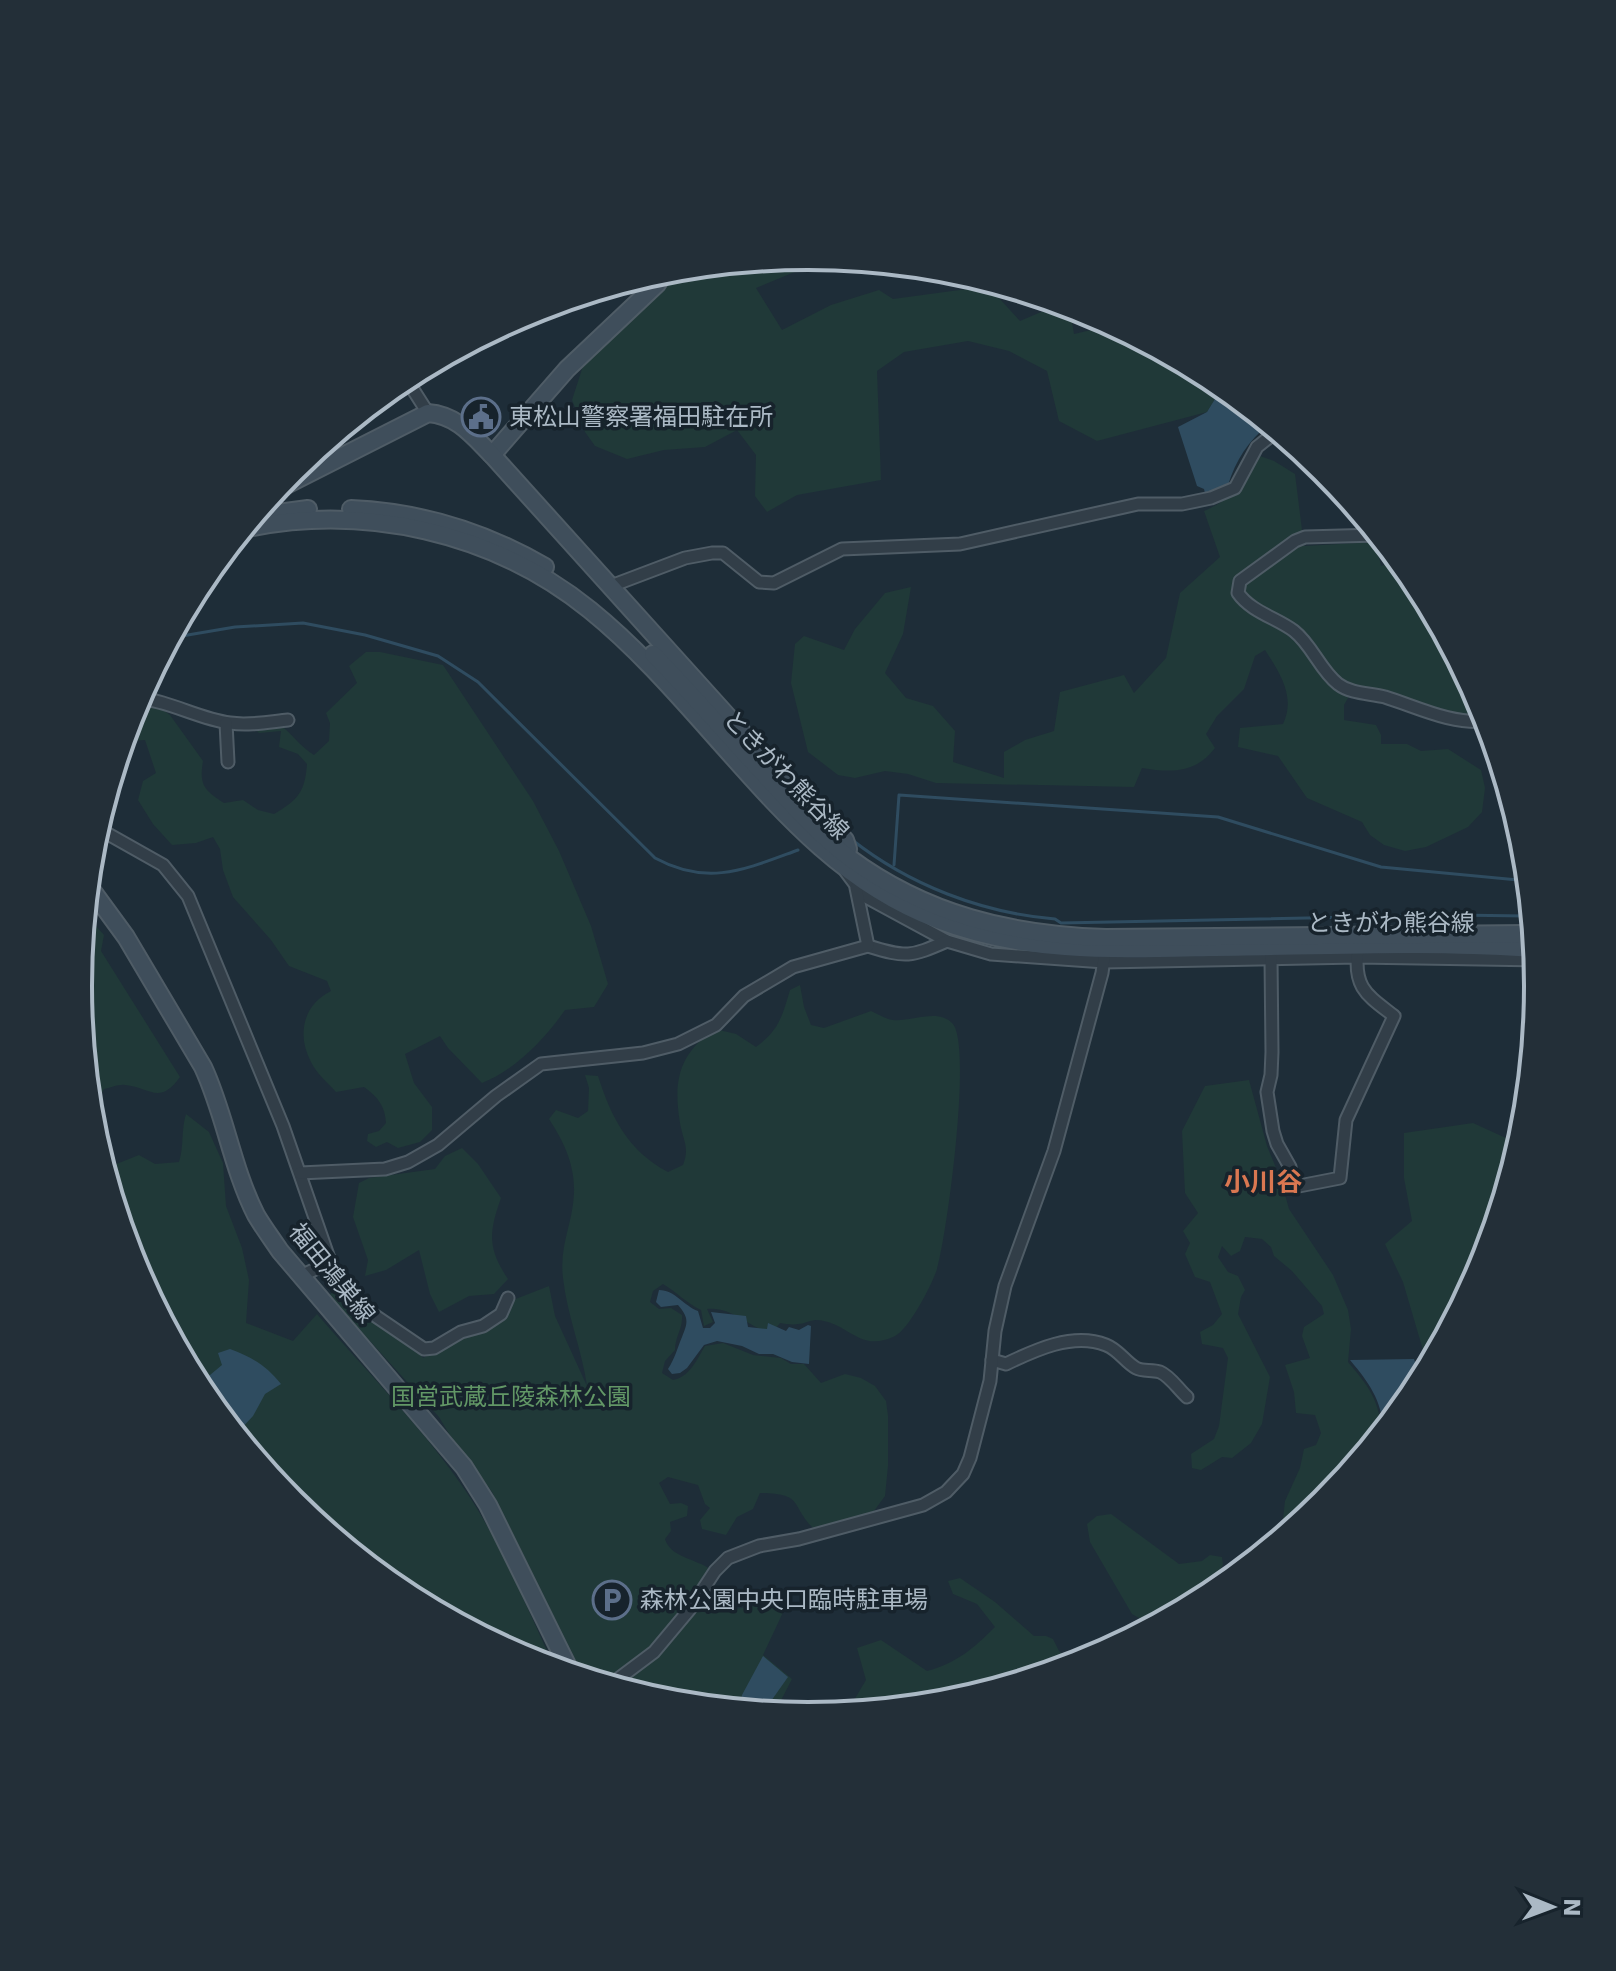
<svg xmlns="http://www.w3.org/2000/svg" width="1616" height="1971" viewBox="0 0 1616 1971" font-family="'DejaVu Sans','Noto Sans JP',sans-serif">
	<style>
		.green { fill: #203938 }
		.water { fill: #2f4c60 }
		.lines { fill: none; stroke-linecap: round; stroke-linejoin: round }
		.stream { stroke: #2f4c60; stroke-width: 3 }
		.street-casing { stroke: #4f5c66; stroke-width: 15 }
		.secondary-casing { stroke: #4f5c66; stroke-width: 20 }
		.street { stroke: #323e48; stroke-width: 11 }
		.secondary { stroke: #3f4e5b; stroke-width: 16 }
		.labels { text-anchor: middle; stroke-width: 7; stroke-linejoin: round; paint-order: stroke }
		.poi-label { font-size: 24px; fill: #abb9c5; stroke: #17232c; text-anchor: start }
		.street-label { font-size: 24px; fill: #abb9c5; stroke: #17232c }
		.park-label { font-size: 24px; fill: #629766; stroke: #17232c }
		.neighbourhood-label { font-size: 26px; font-weight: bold; fill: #da7751; stroke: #17232c }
		.rim { fill: none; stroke: #abb9c5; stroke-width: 4 }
	</style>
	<rect width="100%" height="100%" fill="#1e2d38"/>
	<!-- green -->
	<g class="green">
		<path d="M 808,256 L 812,256 L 797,271 L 756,288 L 782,330 L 831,305 L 879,290 L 893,299 L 967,289 L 969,275 L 998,284 L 998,297 L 1020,321 L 1062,303 L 1069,305 L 1074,334 L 1113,325 L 1223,386 L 1207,412 L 1097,441 L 1059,421 L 1047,371 L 1009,351 L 968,341 L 904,352 L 877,371 L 881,480 L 797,495 L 767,512 L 755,496 L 756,455 L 737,430 L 705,447 L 664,450 L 627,459 L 595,446 L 585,432 L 572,400 L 584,363 L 635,316 L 677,268 Z"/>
		<path d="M 1260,456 L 1274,461 L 1295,474 L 1304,546 L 1376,542 L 1381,566 L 1398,560 L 1415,580 L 1485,715 L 1450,714 L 1355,686 L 1344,705 L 1344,720 L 1376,725 L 1381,735 L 1381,744 L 1407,744 L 1421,751 L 1448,749 L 1481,770 L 1485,788 L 1482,812 L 1468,827 L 1426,847 L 1405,851 L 1384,845 L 1370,835 L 1362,822 L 1307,798 L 1278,756 L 1238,747 L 1240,728 L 1283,724 C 1296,697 1280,673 1265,650 L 1255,656 L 1244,689 L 1217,716 L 1206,734 L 1215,748 C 1196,773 1172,773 1142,768 L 1134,787 L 936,783 L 908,774 L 885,771 L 855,778 L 838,775 L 808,752 L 791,683 L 795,644 L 804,636 L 844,650 L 855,629 L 885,593 L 911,587 L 903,634 L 885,673 L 906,698 L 933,706 L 955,731 L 953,762 L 1004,778 L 1004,752 L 1025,740 L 1054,731 L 1060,692 L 1124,675 L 1134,693 L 1166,658 L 1180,593 L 1220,557 L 1204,511 C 1235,498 1242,483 1260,456 Z"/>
		<path d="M 366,652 L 380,652 L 443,665 L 533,801 L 559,851 L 591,926 L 608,984 L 594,1007 L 565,1010 C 544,1040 515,1070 482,1083 L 448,1048 L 440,1036 L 405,1054 L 414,1083 L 432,1107 L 432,1130 L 420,1142 L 398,1148 L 387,1142 L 376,1147 L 367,1141 L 368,1134 L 379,1131 L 386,1123 C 385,1106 378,1097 364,1087 L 336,1092 C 328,1083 316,1073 311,1062 C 296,1034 304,1004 331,991 L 327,981 L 289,966 L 271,940 L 233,897 L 223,870 L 220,849 L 213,837 L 196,843 L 172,845 L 153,824 L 138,800 L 143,781 L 156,773 L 145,740 L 129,741 L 124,738 L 136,702 L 151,701 L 170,715 L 203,761 C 199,785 204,790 224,803 L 243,800 L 258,810 L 274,814 C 298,800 305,792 307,764 L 298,754 L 279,747 L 281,731 L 259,733 L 250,724 L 266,716 C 287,725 296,744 314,755 L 329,741 L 330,723 L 326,713 L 357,683 L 349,666 Z"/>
		<path d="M 85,914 L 104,935 L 101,951 L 180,1077 C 159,1106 150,1087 125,1085 C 119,1084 110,1088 104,1089 C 90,1114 105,1140 114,1165 L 139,1155 L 155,1164 L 179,1162 C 184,1146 181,1130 186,1114 L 209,1132 L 223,1163 L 226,1206 L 242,1248 L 249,1280 L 246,1323 L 293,1341 L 317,1314 C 366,1371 425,1430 467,1493 C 503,1547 527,1609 555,1668 L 528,1660 L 402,1592 L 291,1501 L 201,1391 L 133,1264 L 92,1127 L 78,985 Z"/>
		<path d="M 800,985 L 804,1007 L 811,1025 L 824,1028 L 871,1011 C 878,1014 885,1019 893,1020 C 911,1022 937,1008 952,1023 C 973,1042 947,1236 937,1269 C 932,1285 909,1329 895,1336 C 859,1354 848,1321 816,1320 C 810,1320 804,1324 798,1324 C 793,1325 786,1324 780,1323 L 772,1333 C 748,1328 733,1306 707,1309 L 713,1322 L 704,1326 L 701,1310 C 686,1303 677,1292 663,1284 L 653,1291 L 650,1302 L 659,1309 L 671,1308 L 682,1315 C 683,1329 675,1336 675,1350 L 665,1361 L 662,1373 L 673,1380 C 690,1377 697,1359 705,1346 L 723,1343 L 753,1355 L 781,1358 L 791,1364 L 804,1364 L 821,1383 L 845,1374 L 861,1378 L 875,1386 L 886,1401 L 888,1416 L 888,1466 L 885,1496 L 874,1511 L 857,1521 L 814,1529 C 789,1504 805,1494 760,1493 L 753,1509 L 737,1517 L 726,1535 L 702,1529 L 700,1520 L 710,1508 L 705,1504 L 698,1485 L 668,1477 L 659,1483 L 670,1504 L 681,1503 L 688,1506 L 687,1516 L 670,1522 L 671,1531 L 665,1539 C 670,1557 696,1559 710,1569 L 694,1603 L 707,1614 L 753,1606 L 781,1591 L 786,1606 L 763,1655 L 792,1679 L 775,1712 L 665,1701 L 584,1677 L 492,1492 L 451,1437 L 439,1417 L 329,1296 L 338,1286 L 417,1349 L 423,1358 L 460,1336 L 498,1323 L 513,1300 L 549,1286 L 555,1316 L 587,1386 C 582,1350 567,1315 563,1278 C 559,1245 573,1223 574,1193 C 575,1165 564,1142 549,1119 L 556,1110 L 578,1118 L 588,1111 L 589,1088 L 585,1075 L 598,1076 C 611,1117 628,1151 668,1172 L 683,1165 C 690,1147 683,1141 680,1123 C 673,1080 679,1054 715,1029 L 736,1034 L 756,1047 C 779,1030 782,1017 790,990 Z"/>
		<path d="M 1249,1080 L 1267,1146 L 1281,1180 L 1289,1209 L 1333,1275 L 1348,1310 L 1351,1329 L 1348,1362 C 1369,1387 1378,1398 1382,1431 L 1324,1502 L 1281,1537 L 1285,1501 L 1300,1468 L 1304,1449 L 1316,1445 L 1321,1433 L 1315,1415 L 1296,1413 L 1294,1392 L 1285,1365 L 1310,1358 L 1302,1336 L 1304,1327 L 1324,1314 L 1322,1306 L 1292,1271 L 1274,1256 L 1271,1247 L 1262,1239 L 1245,1237 L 1240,1251 L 1231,1256 L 1222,1246 L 1218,1257 L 1228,1272 L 1238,1276 L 1245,1290 L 1241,1297 L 1238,1314 L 1270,1377 L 1262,1424 L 1251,1443 L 1232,1458 L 1222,1457 L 1201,1470 L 1192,1468 L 1191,1454 L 1214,1439 L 1219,1426 L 1228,1358 L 1223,1348 L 1202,1344 L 1200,1332 L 1213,1325 L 1222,1314 L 1210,1282 L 1195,1277 L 1185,1254 L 1190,1243 L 1183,1231 L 1198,1213 L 1185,1193 L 1182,1131 L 1205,1086 Z"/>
		<path d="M 1473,1123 L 1519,1144 L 1482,1265 L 1428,1367 L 1403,1282 L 1385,1244 L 1412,1221 L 1404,1178 L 1404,1133 Z"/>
		<path d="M 462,1148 L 478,1164 L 501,1198 C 489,1232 487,1248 508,1279 L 494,1294 L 469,1296 L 439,1312 L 430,1294 L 419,1250 L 386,1270 L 365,1276 L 368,1260 L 353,1217 L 359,1183 L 369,1178 L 435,1169 L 445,1156 Z"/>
		<path d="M 1111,1514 L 1179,1564 L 1202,1561 L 1210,1555 L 1222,1557 L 1223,1565 L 1205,1597 L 1141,1631 L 1148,1623 L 1132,1614 L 1090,1542 L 1087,1524 L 1097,1516 Z"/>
		<path d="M 960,1578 L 995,1602 L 1034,1636 L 1046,1636 L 1053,1639 L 1059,1651 L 1074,1664 L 950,1702 L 847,1712 L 866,1680 L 857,1648 L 881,1640 L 927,1671 C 957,1663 974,1648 995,1627 L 977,1604 L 953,1594 L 948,1581 Z"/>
	</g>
	<!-- water -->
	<g class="water">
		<path d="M 1223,386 L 1269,424 C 1248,441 1236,460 1228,485 L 1205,493 L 1204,489 L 1197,486 L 1178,427 L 1207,412 Z"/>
		<path d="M 659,1290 C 675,1290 684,1306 698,1311 L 703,1328 L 710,1328 L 715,1323 L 711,1312 L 746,1316 L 748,1327 L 767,1329 L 768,1323 L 786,1331 L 789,1327 L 799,1330 L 808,1325 L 811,1326 L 809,1364 L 792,1362 L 773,1354 L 759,1354 L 742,1346 L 717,1341 L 704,1345 L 687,1368 L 680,1373 L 672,1374 L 668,1369 C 675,1358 677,1349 682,1337 C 688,1322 689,1318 678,1305 L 661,1307 L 656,1302 Z"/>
		<path d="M 230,1349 C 252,1357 267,1366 281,1384 L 265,1394 L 253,1416 L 236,1434 L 198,1385 L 222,1365 L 218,1353 Z"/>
		<path d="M 1414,1359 L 1421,1380 L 1384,1429 C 1380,1398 1370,1384 1350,1360 Z"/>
		<path d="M 763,1656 L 788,1677 L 764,1711 L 739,1709 L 742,1695 Z"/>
	</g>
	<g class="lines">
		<!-- stream -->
		<g class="stream">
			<path d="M 170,638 L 235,627 L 303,623 L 365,635 L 438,656 L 478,682 L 655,858 C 708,887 746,869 798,850"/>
			<path d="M 851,839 C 909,885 982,913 1055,919 L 1061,923 L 1454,915 L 1531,916"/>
			<path d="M 894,865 L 899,795 L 1218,817 L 1381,867 L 1528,881"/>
		</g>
		<!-- street casing -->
		<g class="street-casing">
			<g id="street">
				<path d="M 405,377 L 428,413"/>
				<path d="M 1378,535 L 1305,537 L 1295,541 L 1240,581 L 1238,593 C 1251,612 1277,618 1294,631 C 1312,645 1320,670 1338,684 C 1351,694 1369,693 1385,697 C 1417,707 1452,725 1487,721"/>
				<path d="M 611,586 L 685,558 L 712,553 L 723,553 L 759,582 L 774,583 L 842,549 L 960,544 L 1138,504 L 1182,504 L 1211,498 L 1235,488 L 1257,447 L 1277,431"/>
				<path d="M 138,698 C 170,701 199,719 230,723 C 249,726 269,722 288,720"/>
				<path d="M 226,723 L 228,762"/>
				<path d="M 97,825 L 108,834 L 163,865 L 188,896 L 283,1126 L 331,1264 L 345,1290 L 371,1313 L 424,1349 L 434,1348 L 461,1332 L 483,1326 L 501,1314 L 508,1298"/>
				<path d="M 846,872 L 864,896 L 947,941 L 991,954 L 1104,962 L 1357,957 L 1535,960"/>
				<path d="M 868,946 C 907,958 910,957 947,941"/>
				<path d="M 1271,958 L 1272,1052 L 1271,1075 L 1267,1092 L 1273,1131 L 1277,1144 L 1290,1167 L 1294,1187 L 1340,1178 L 1346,1120 L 1394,1016 C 1367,995 1353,988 1358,950"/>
				<path d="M 300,1173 L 385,1169 L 408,1162 L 438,1145 L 496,1096 L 541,1064 L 643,1053 L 678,1044 L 716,1025 L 744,996 L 793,967 L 868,946 L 856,888"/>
				<path d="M 301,1276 L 330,1262"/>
				<path d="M 992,1360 L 1006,1364 C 1035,1350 1073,1332 1106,1345 C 1119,1350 1125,1362 1136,1368 C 1143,1372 1152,1369 1160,1372 C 1170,1376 1179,1390 1187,1397"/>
				<path d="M 610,1685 L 654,1652 L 690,1609 L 715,1571 L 728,1558 L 759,1546 L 799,1539 L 923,1505 L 946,1492 L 963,1474 L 970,1458 L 990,1381 L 995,1331 L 1005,1286 L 1054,1151 L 1102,973 L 1106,944"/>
			</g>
		</g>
		<!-- secondary casing -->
		<g class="secondary-casing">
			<g id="secondary">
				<path d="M 492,455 L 567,369 L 657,284 L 667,269"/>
				<path d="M 274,491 L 428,413 C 457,415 473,436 492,455 L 768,761 L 845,840 L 848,849 L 846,859"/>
				<path d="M 351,509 C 420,512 485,532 545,567"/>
				<path d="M 254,516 L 308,509"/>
				<path d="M 243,529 C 363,503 494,532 590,610 C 637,648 677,694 717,739 C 781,811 844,885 938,920 C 1026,954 1117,950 1209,948 C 1317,947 1426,941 1534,949"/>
				<path d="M 653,654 C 693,695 730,738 769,780 C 794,807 819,835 848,857 C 926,915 1011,935 1106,938 L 1533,934"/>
				<path d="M 88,885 L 126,937 L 203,1067 C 225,1114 232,1168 256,1215 C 263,1227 272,1239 280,1251 L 464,1467 L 488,1505 L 571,1673"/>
			</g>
		</g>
		<!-- street -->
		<use href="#street" class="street"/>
		<!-- secondary -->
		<use href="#secondary" class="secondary"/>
	</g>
	<!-- icons -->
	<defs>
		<g id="civic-ring" transform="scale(2)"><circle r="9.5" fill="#17232c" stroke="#5c6f8a" stroke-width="1.5"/><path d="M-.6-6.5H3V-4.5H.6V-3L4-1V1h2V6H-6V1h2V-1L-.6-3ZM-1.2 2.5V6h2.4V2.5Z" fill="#5c6f8a"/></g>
		<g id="parking-ring" transform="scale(2)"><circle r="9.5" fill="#17232c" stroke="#5c6f8a" stroke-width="1.5"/><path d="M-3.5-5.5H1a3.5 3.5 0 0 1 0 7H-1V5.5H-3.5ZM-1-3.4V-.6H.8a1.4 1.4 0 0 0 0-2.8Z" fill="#5c6f8a"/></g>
	</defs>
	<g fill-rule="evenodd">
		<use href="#civic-ring" x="481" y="417"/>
		<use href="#parking-ring" x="612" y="1600"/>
	</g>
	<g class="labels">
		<!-- poi labels -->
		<g class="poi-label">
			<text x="509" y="425">東松山警察署福田駐在所</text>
			<text x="640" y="1608">森林公園中央口臨時駐車場</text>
		</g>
		<!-- street labels -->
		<g class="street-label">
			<text transform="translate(786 775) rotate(46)" y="8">ときがわ熊谷線</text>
			<text x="1391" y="931">ときがわ熊谷線</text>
			<text transform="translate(332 1273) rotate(51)" y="8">福田鴻巣線</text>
		</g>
		<!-- park labels -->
		<g class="park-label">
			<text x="511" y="1405">国営武蔵丘陵森林公園</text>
		</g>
		<!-- neighbourhood labels -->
		<g class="neighbourhood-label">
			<text x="1263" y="1191">小川谷</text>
		</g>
	</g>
	<!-- crop -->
	<path d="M0 0H1616V1971H0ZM92 986a716 716 0 1 1 1432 0a716 716 0 1 1-1432 0Z" fill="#232f38" fill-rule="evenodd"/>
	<path class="rim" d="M92 986a716 716 0 1 1 1432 0a716 716 0 1 1-1432 0Z"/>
	<!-- north arrow -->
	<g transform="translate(1552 1907) rotate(91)" stroke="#17232c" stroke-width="6" paint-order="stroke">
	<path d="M0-6L14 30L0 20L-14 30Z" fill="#abb9c5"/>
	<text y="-12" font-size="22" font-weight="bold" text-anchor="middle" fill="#abb9c5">N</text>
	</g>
</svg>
